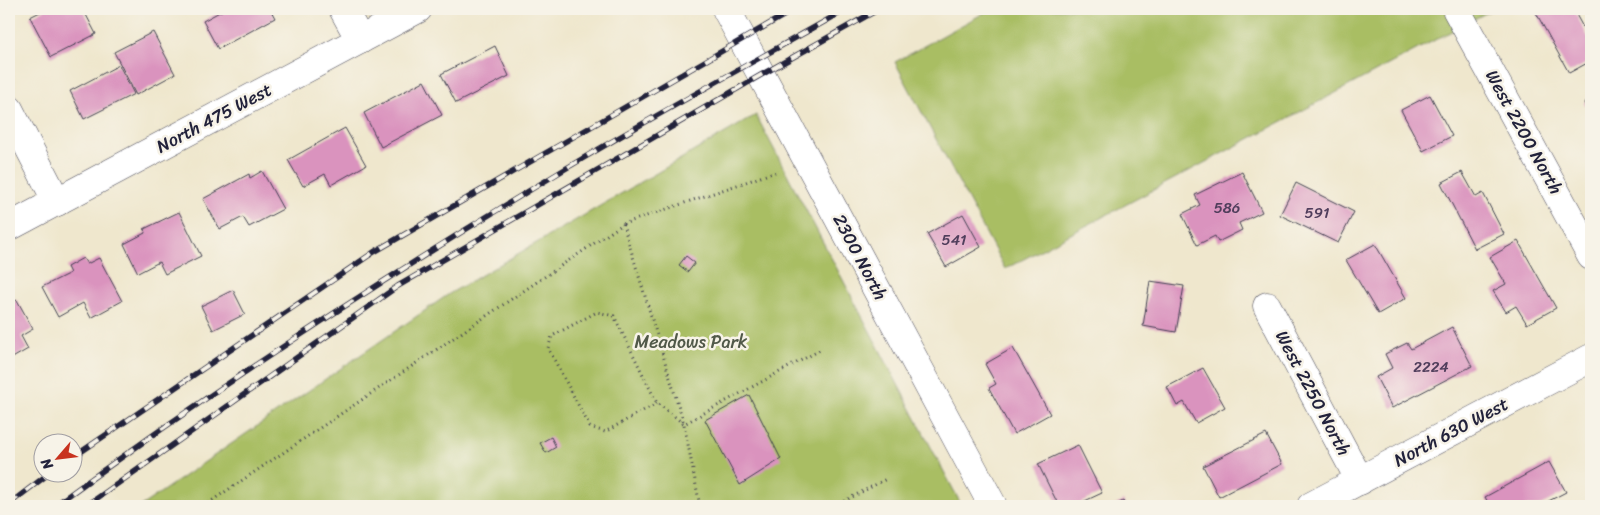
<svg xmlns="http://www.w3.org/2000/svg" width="1600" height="515" viewBox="0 0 1600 515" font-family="Sriracha,sans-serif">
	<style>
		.green { fill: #a9be63; stroke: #66704f }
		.building { fill: #da93be }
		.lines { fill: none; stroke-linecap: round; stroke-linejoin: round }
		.minor-casing { stroke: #414051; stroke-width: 29 }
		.path { stroke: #414051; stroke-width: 3; stroke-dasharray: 1 4; stroke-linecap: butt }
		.minor { stroke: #fff; stroke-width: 28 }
		.rail-casing { stroke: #22223b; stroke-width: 5.5 }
		.rail { stroke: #f7f3e8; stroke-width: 4; stroke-dasharray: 11; stroke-linecap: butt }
		.labels { text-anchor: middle; stroke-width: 5; stroke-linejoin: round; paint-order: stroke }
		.number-label { font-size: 15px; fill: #503e5c }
		.street-label { font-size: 18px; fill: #22223b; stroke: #f7f3e8 }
		.park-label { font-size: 18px; fill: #515949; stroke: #f7f3e8 }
	</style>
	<rect width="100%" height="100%" fill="#f7f3e8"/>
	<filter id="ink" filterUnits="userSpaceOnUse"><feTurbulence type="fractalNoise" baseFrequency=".02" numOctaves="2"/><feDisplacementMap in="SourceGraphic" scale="10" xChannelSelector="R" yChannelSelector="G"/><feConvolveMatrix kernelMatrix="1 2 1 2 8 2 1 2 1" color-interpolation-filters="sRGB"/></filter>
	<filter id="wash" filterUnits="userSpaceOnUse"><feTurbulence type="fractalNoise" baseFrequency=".0096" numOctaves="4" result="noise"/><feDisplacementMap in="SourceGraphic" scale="20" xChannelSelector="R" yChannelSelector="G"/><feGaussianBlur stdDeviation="1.12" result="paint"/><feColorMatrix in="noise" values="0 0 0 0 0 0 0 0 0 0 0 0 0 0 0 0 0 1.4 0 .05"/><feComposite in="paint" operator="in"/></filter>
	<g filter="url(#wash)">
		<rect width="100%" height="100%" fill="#efe7cd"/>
		<!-- green -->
		<g class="green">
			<path d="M 991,9 L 1493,9 L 1005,269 L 895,62 Z"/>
			<path d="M 756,115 L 962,506 L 141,506 L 449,294 Z"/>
		</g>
		<g id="blocks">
			<!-- building -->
			<g class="building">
				<path d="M 46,9 L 83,9 L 96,34 L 51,57 L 30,17 Z"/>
				<path d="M 225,9 L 270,9 L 275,18 L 218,49 L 203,21 Z"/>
				<path d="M 1534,9 L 1573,9 L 1591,42 L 1591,61 L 1569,73 Z"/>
				<path d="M 153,32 L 175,74 L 136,95 L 114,52 Z"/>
				<path d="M 495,46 L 509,76 L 456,103 L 441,74 Z"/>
				<path d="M 119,65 L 134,94 L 84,119 L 70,91 Z"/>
				<path d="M 424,81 L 442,115 L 381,147 L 364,113 Z"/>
				<path d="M 1430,95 L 1452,136 L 1423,151 L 1401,110 Z"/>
				<path d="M 1591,99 L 1591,115 L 1584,103 Z"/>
				<path d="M 345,128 L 366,165 L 331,185 L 325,174 L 303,186 L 288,160 Z"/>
				<path d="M 262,171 L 283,209 L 249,227 L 243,217 L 220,229 L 203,199 L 249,174 L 250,178 Z"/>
				<path d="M 1242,172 L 1262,212 L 1239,223 L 1242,230 L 1218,242 L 1215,236 L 1197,245 L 1182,214 L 1200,205 L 1195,195 Z"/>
				<path d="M 1462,172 L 1476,197 L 1483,193 L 1504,234 L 1475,249 L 1441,183 Z"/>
				<path d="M 1296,183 L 1354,212 L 1338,243 L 1280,215 Z"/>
				<path d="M 179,212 L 201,256 L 165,274 L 159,262 L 138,273 L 124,244 L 145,233 L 144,229 Z"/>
				<path d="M 963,214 L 981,247 L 946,267 L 927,234 Z"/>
				<path d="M 1518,241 L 1556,308 L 1527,324 L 1516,306 L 1506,312 L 1493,291 L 1506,284 L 1490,257 Z"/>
				<path d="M 1375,244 L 1406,298 L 1378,314 L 1346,260 Z"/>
				<path d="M 686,256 L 695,263 L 688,272 L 679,265 Z"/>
				<path d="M 83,258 L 87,264 L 99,258 L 122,301 L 91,318 L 83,303 L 58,317 L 42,287 L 70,273 L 67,267 Z"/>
				<path d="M 1150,281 L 1184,286 L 1176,332 L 1143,326 Z"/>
				<path d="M 233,290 L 245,314 L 213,330 L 201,306 Z"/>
				<path d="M 17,300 L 33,329 L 21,336 L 28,349 L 9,360 L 9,304 Z"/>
				<path d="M 1452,327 L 1472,366 L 1392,408 L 1376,377 L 1392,368 L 1385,354 L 1407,343 L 1411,349 Z"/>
				<path d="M 1013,348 L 1050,414 L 1014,434 L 989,388 L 996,384 L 985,364 Z"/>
				<path d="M 1203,368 L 1225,407 L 1196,423 L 1184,402 L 1177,406 L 1167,387 Z"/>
				<path d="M 749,395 L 781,459 L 740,485 L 705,420 Z"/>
				<path d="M 1266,434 L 1282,464 L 1219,497 L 1203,466 Z"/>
				<path d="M 551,437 L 556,447 L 546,453 L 540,443 Z"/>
				<path d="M 1078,445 L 1102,493 L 1074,506 L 1059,506 L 1038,464 Z"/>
				<path d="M 1549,462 L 1566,492 L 1539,506 L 1490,506 L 1485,497 Z"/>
				<path d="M 1123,501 L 1126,506 L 1114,506 Z"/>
			</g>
		</g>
	</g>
	<g filter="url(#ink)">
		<use href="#blocks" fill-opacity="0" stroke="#414051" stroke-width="1"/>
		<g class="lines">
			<!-- minor casing -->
			<g class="minor-casing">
				<g id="minor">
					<path d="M 343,9 L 360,40"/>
					<path d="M 726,9 L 993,506"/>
					<path d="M 1456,9 L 1591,256"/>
					<path d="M 9,109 L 57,202"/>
					<path d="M 9,227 L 418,9"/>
					<path d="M 1267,306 L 1360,481"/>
					<path d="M 1311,506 L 1591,358"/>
				</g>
			</g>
			<!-- path -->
			<g class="path">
				<path d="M 623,224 L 775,172"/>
				<path d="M 657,403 L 605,432 L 590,427 L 548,348 L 552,336 L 597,312 L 614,316 L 657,403 L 684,424 L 822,349"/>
				<path d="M 204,506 L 623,224 L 684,424 L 700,506"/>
				<path d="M 835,506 L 888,478"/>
			</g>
			<!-- minor -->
			<use href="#minor" class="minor"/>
			<!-- rail casing -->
			<g class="rail-casing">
				<g id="rail">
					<path d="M 72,458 L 374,252 L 795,9"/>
					<path d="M 9,504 L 51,472"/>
					<path d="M 54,506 C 218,386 390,274 565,169 C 658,113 753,62 847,9"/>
					<path d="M 86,506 L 398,286 L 761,75 L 879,9"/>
				</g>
			</g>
			<!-- rail -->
			<use href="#rail" class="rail"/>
		</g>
	</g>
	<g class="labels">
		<!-- number labels -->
		<g class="number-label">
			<text x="1227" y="213">586</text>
			<text x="1317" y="218">591</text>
			<text x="954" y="245">541</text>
			<text x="1431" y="372">2224</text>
		</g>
		<!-- street labels -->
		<g class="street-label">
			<text transform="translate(214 118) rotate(-28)" y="6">North 475 West</text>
			<text transform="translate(1524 132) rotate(61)" y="6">West 2200 North</text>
			<text transform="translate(860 257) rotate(62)" y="6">2300 North</text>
			<text transform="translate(1313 393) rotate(62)" y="6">West 2250 North</text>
			<text transform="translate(1451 432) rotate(-28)" y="6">North 630 West</text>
		</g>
		<!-- park labels -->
		<g class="park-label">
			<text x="691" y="348">Meadows Park</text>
		</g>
	</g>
	<!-- margin -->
	<rect width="1600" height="515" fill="none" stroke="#f7f3e8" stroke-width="30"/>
	<!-- north arrow -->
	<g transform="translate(58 458) rotate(242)"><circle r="24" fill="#f7f3e8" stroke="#a29fa3"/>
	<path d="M0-4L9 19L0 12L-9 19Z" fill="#c8321e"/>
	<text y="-8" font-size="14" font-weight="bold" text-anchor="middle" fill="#22223b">N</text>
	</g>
</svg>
